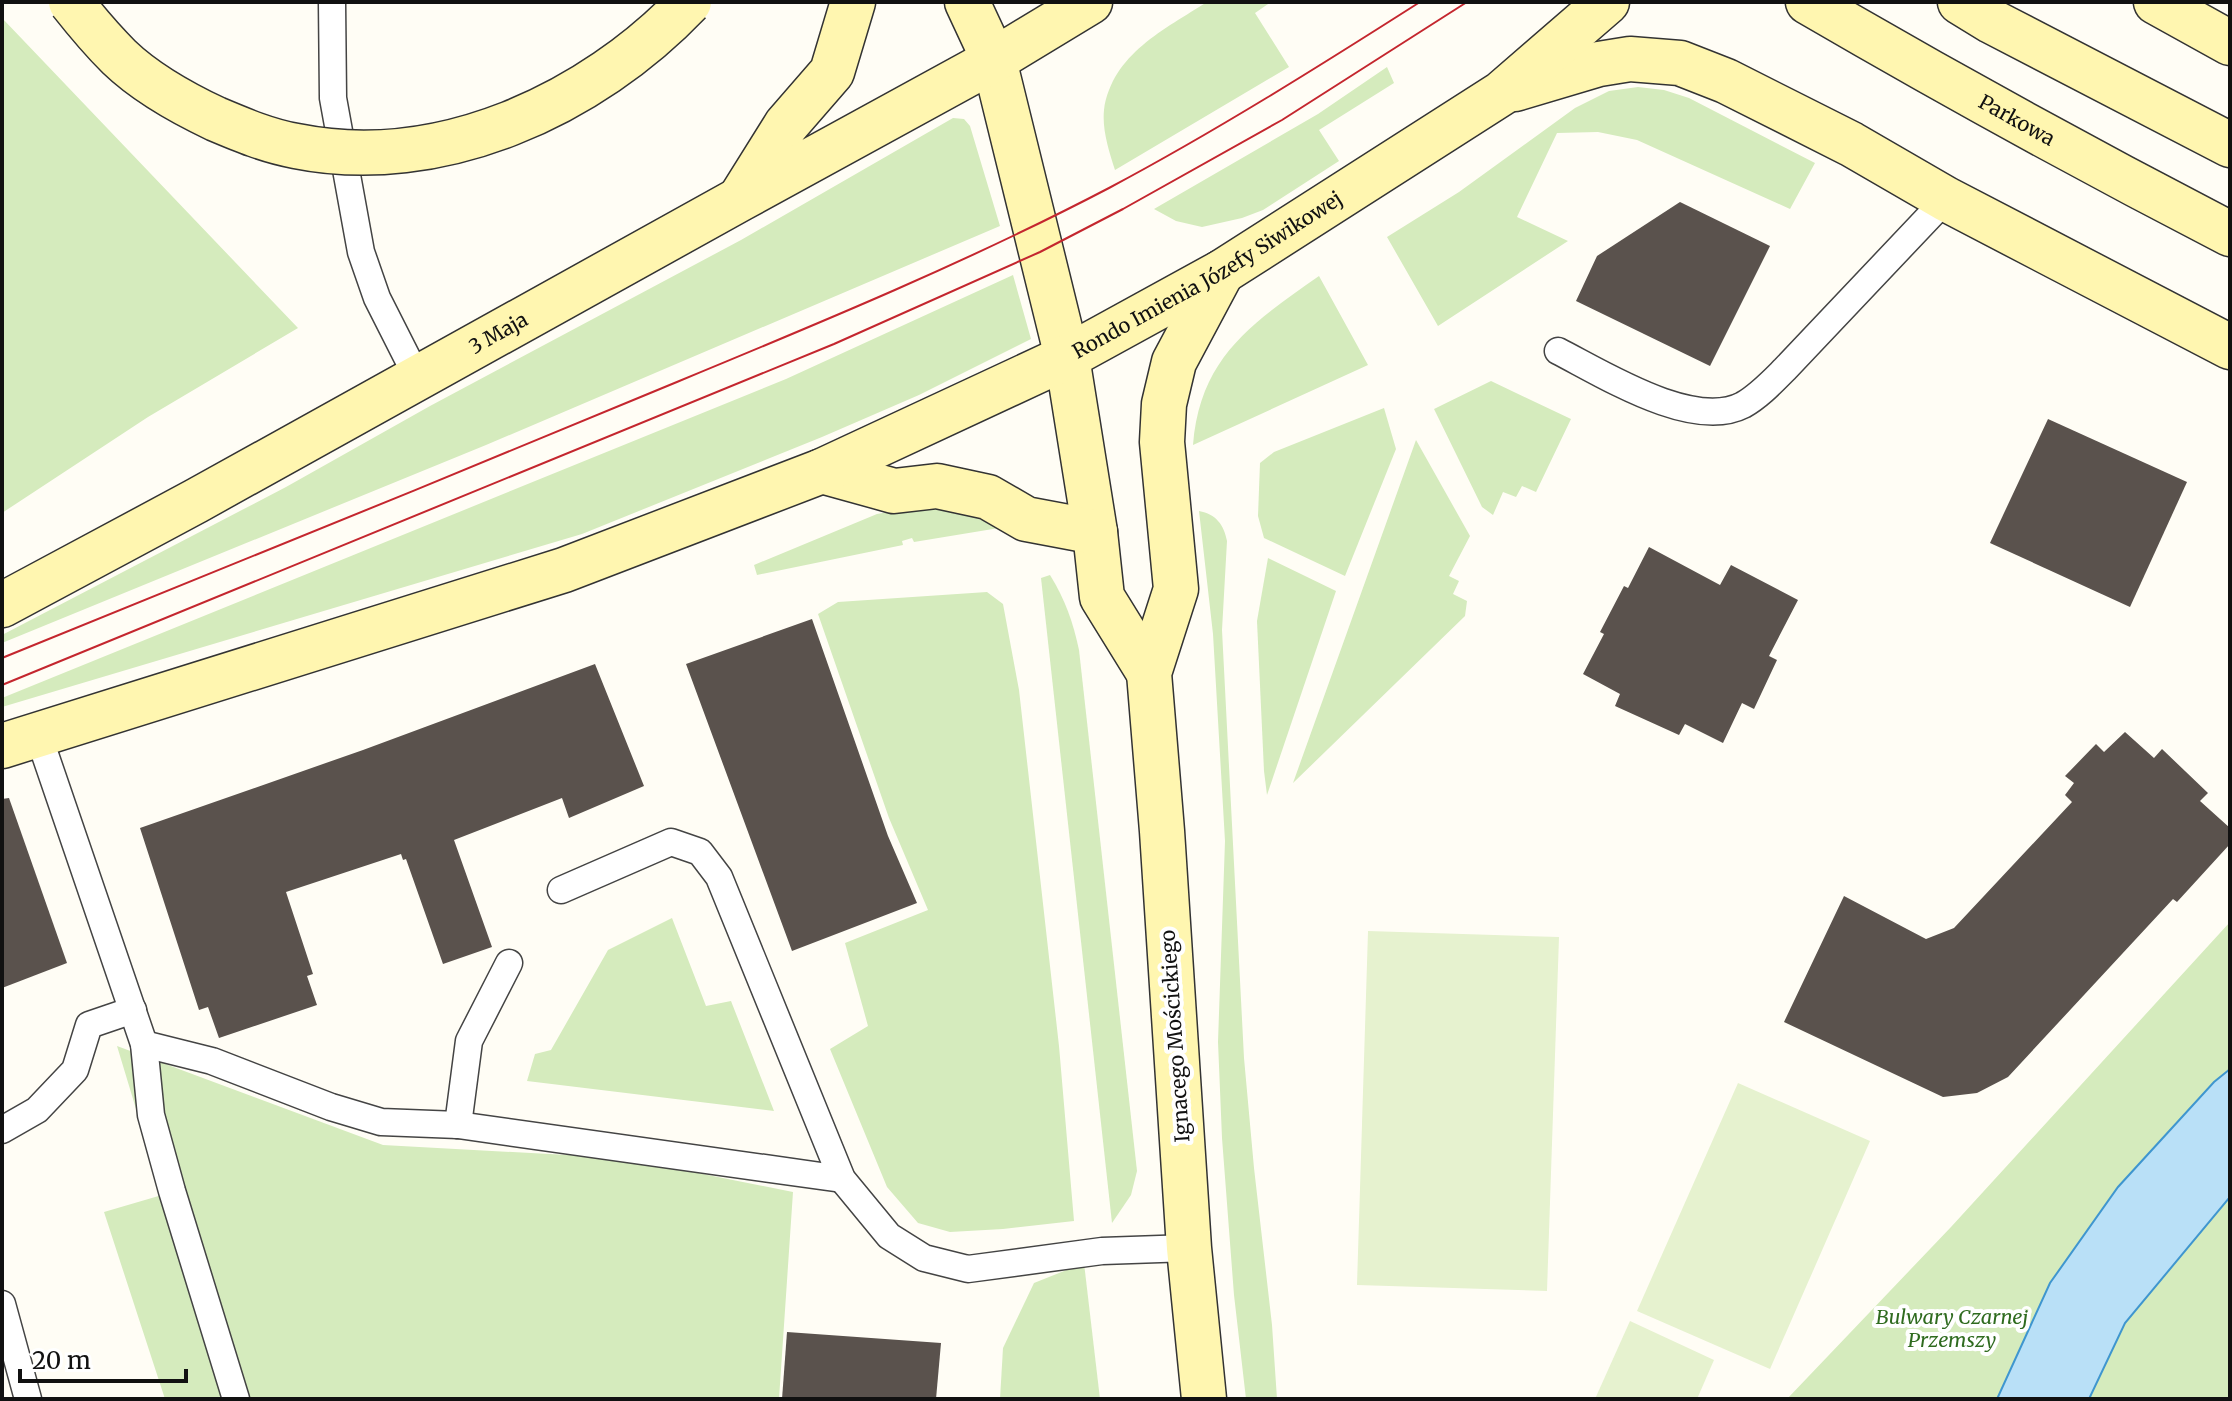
<svg xmlns="http://www.w3.org/2000/svg" width="2232" height="1401" viewBox="0 0 2232 1401" font-family="Merriweather,serif">
	<style>
		.green { fill: #d5ebbd }
		.pitch { fill: #e6f2cf }
		.water { fill: #b9e0f7; stroke: #3f96cf; stroke-width: 2 }
		.building { fill: #5a524d }
		.lines { fill: none; stroke-linecap: round; stroke-linejoin: round }
		.lane-casing { stroke: #444; stroke-width: 29 }
		.secondary-casing { stroke: #333; stroke-width: 47 }
		.lane { stroke: #fff; stroke-width: 26 }
		.secondary { stroke: #fff6b0; stroke-width: 44 }
		.tram { stroke: #c4262e; stroke-width: 2 }
		.secondary-bridge-casing { stroke: #333; stroke-width: 47; stroke-linecap: butt }
		.secondary-bridge { stroke: #fff6b0; stroke-width: 44 }
		.labels { text-anchor: middle; stroke-width: 8; stroke-linejoin: round; paint-order: stroke }
		.street-label { font-size: 20px; fill: #111; stroke: #fff }
		.park-label { font-size: 20px; font-style: italic; fill: #2f6b1f; stroke: #fff }
	</style>
	<rect width="100%" height="100%" fill="#fffdf5"/>
	<!-- green -->
	<g class="green">
		<path d="M 1207,2 L 1271,2 L 1255,13 L 1289,67 L 1115,170 C 1109,151 1102,130 1104,110 C 1112,54 1165,29 1207,2 Z"/>
		<path d="M 2,18 L 298,328 L 148,417 L 2,513 Z"/>
		<path d="M 1387,67 L 1394,83 L 1319,130 L 1339,161 L 1263,210 L 1242,218 L 1202,227 L 1176,221 L 1154,209 L 1318,114 Z"/>
		<path d="M 1638,87 L 1664,90 L 1689,98 L 1815,163 L 1790,209 L 1637,140 L 1598,132 L 1557,133 L 1517,217 L 1568,241 L 1438,326 L 1387,237 L 1459,192 L 1575,108 L 1609,91 Z"/>
		<path d="M 953,118 L 964,119 L 970,126 L 1000,226 L 486,445 L 2,643 L 2,635 L 286,487 L 430,406 L 741,240 Z"/>
		<path d="M 1013,275 L 1031,339 L 919,395 L 822,437 L 582,534 L 2,707 L 2,698 L 786,379 Z"/>
		<path d="M 1319,276 L 1368,365 L 1193,445 C 1200,357 1252,323 1319,276 Z"/>
		<path d="M 1491,381 L 1571,419 L 1536,492 L 1522,486 L 1516,497 L 1503,492 L 1493,515 L 1482,507 L 1434,409 Z"/>
		<path d="M 1384,408 L 1396,449 L 1345,576 L 1264,538 L 1258,516 L 1260,463 L 1274,452 Z"/>
		<path d="M 1416,440 L 1470,536 L 1449,576 L 1459,581 L 1453,594 L 1467,601 L 1465,616 L 1293,783 Z"/>
		<path d="M 916,507 C 946,508 973,514 999,528 L 914,542 L 912,538 L 902,541 L 903,545 L 757,575 L 754,565 L 877,514 Z"/>
		<path d="M 1199,511 C 1216,514 1224,525 1227,541 L 1222,630 L 1244,1058 L 1254,1168 L 1272,1325 L 1277,1399 L 1246,1399 L 1234,1295 L 1222,1138 L 1218,1042 L 1225,841 L 1213,634 Z"/>
		<path d="M 1268,558 L 1336,591 L 1267,795 L 1264,771 L 1257,621 Z"/>
		<path d="M 1050,575 C 1065,599 1073,622 1079,650 L 1137,1171 L 1131,1195 L 1112,1223 L 1041,578 Z"/>
		<path d="M 987,592 L 1003,604 L 1019,690 L 1059,1046 L 1074,1221 L 1003,1229 L 950,1232 L 918,1223 L 887,1187 L 830,1049 L 868,1026 L 845,943 L 928,910 L 889,818 L 818,614 L 838,602 Z"/>
		<path d="M 672,918 L 706,1006 L 731,1001 L 774,1111 L 527,1081 L 535,1054 L 551,1050 L 608,950 Z"/>
		<path d="M 2230,922 L 2230,1069 L 2214,1082 L 2118,1187 L 2050,1283 L 1997,1399 L 1787,1399 L 1951,1227 Z"/>
		<path d="M 117,1046 L 383,1145 L 623,1158 L 793,1192 L 779,1399 L 165,1399 L 104,1212 L 162,1195 Z"/>
		<path d="M 2230,1197 L 2230,1399 L 2089,1399 L 2125,1323 Z"/>
		<path d="M 1084,1263 L 1100,1399 L 1000,1399 L 1003,1348 L 1034,1283 Z"/>
	</g>
	<!-- pitch -->
	<g class="pitch">
		<path d="M 1368,931 L 1559,937 L 1547,1291 L 1357,1285 Z"/>
		<path d="M 1738,1083 L 1870,1141 L 1770,1369 L 1637,1311 Z"/>
		<path d="M 1630,1321 L 1714,1360 L 1697,1399 L 1595,1399 Z"/>
	</g>
	<!-- water -->
	<path class="water" d="M 2230,1069 L 2230,1197 L 2125,1323 L 2089,1399 L 1997,1399 L 2050,1283 L 2118,1187 L 2214,1082 Z"/>
	<!-- building -->
	<g class="building">
		<path d="M 1680,202 L 1770,246 L 1710,366 L 1576,301 L 1597,256 Z"/>
		<path d="M 2048,419 L 2187,482 L 2130,607 L 1990,543 Z"/>
		<path d="M 1649,547 L 1720,585 L 1731,565 L 1798,600 L 1769,656 L 1777,660 L 1754,709 L 1742,703 L 1723,743 L 1685,724 L 1679,735 L 1615,706 L 1620,694 L 1583,674 L 1604,634 L 1600,632 L 1624,586 L 1628,588 Z"/>
		<path d="M 812,619 L 888,836 L 917,903 L 792,951 L 686,664 Z"/>
		<path d="M 595,664 L 644,786 L 569,818 L 562,798 L 454,840 L 492,947 L 443,964 L 406,859 L 403,860 L 401,854 L 286,892 L 313,974 L 307,976 L 317,1005 L 219,1038 L 208,1007 L 199,1010 L 140,828 L 363,750 Z"/>
		<path d="M 2125,732 L 2154,758 L 2162,749 L 2208,793 L 2200,801 L 2230,828 L 2230,844 L 2177,902 L 2173,899 L 2008,1077 L 1977,1093 L 1943,1097 L 1784,1022 L 1844,896 L 1926,939 L 1954,928 L 2072,802 L 2065,795 L 2074,783 L 2065,776 L 2096,744 L 2104,752 Z"/>
		<path d="M 9,798 L 67,963 L 2,988 L 2,799 Z"/>
		<path d="M 787,1332 L 941,1343 L 936,1399 L 782,1399 Z"/>
	</g>
	<g class="lines">
		<!-- lane casing -->
		<g class="lane-casing">
			<g id="lane">
				<path d="M 332,2 L 333,98 L 361,252 L 377,298 L 418,379"/>
				<path d="M 1558,351 C 1603,374 1693,431 1743,405 C 1759,396 1772,382 1785,369 L 1946,199"/>
				<path d="M 38,734 L 144,1044 L 151,1115 L 172,1191 L 236,1399"/>
				<path d="M 561,890 L 671,842 L 700,852 L 719,877 L 842,1179 L 889,1236 L 924,1258 L 968,1269 L 1102,1251 L 1189,1248"/>
				<path d="M 144,1044 L 212,1061 L 331,1107 L 381,1122 L 458,1125 L 842,1179"/>
				<path d="M 458,1125 L 469,1041 L 509,963"/>
				<path d="M 2,1130 L 37,1110 L 75,1070 L 89,1025 L 133,1010"/>
				<path d="M 2,1304 L 28,1399"/>
			</g>
		</g>
		<!-- secondary casing -->
		<g class="secondary-casing">
			<g id="secondary">
				<path d="M 967,2 L 994,60 L 1067,357 L 1095,532 L 1102,597 L 1149,673"/>
				<path id="s1" d="M 1808,2 C 1947,83 2087,160 2230,234"/>
				<path d="M 1960,2 L 1991,21 L 2230,145"/>
				<path d="M 2156,2 L 2230,43"/>
				<path d="M 1515,89 L 1599,64 L 1630,59 L 1680,63 L 1726,81 L 1851,144 L 1946,199 L 2230,347"/>
				<path d="M 741,197 L 786,125 L 832,72 L 853,2"/>
				<path d="M 822,471 L 894,491 L 937,486 L 988,497 L 1026,519 L 1095,532"/>
				<path id="s2" d="M 2,605 L 196,501 L 740,199 L 994,60 L 1090,2"/>
				<path id="s3" d="M 2,746 L 564,570 L 822,471 L 1067,357 L 1222,272 L 1502,93 L 1607,2"/>
				<path d="M 1204,1399 L 1189,1248 L 1162,831 L 1149,673 L 1176,589 L 1162,442 L 1164,404 L 1174,362 L 1222,272"/>
			</g>
		</g>
		<!-- lane -->
		<use href="#lane" class="lane"/>
		<!-- secondary -->
		<use href="#secondary" class="secondary"/>
		<!-- tram -->
		<g class="tram">
			<path d="M 2,658 C 216,571 430,485 643,396 C 800,331 958,267 1109,188 C 1216,131 1318,67 1420,2"/>
			<path d="M 2,685 L 834,344 L 1040,252 L 1123,209 L 1282,120 L 1467,2"/>
		</g>
		<!-- secondary-bridge casing -->
		<g class="secondary-bridge-casing">
			<path id="secondary-bridge" d="M 71,2 C 86,21 102,40 119,57 C 146,83 182,103 216,119 C 242,130 268,141 296,146 C 440,175 591,105 689,2"/>
		</g>
		<!-- secondary-bridge -->
		<use href="#secondary-bridge" class="secondary-bridge"/>
	</g>
	<g class="labels">
		<!-- street labels -->
		<g class="street-label">
			<text dy="7" stroke="none"><textPath href="#s1" startOffset="240">Parkowa</textPath></text>
			<text dy="7" stroke="none"><textPath href="#s3" startOffset="1298">Rondo Imienia Józefy Siwikowej</textPath></text>
			<text dy="7" stroke="none"><textPath href="#s2" startOffset="566">3 Maja</textPath></text>
			<text transform="translate(1175 1036) rotate(-94)" y="7">Ignacego Mościckiego</text>
		</g>
		<!-- park labels -->
		<g class="park-label">
			<text x="1952" y="1324">Bulwary Czarnej<tspan x="1952" dy="23">Przemszy</tspan></text>
		</g>
	</g>
	<!-- border -->
	<rect width="2232" height="1401" fill="none" stroke="#111111" stroke-width="8"/>
	<!-- scale -->
	<path d="M20 1369v12h166v-12" fill="none" stroke="#111111" stroke-width="4"/>
	<text x="32" y="1369" font-size="24" fill="#111111" stroke="#ffffff" stroke-width="6" paint-order="stroke">20 m</text>
</svg>
